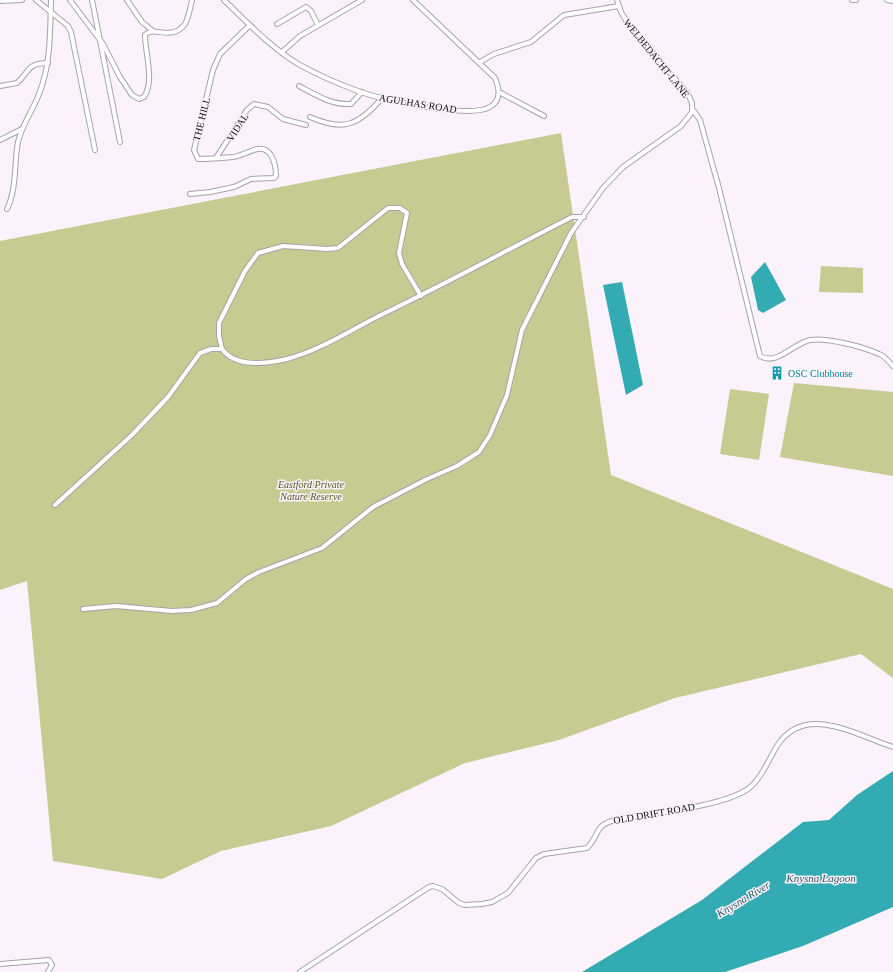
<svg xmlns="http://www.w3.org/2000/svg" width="893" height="972" viewBox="0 0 893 972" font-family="'Times New Roman',serif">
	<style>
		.green { fill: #c6cb92 }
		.water { fill: #33abb2 }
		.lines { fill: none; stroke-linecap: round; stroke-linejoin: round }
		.street-casing { stroke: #a8a1a9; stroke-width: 6 }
		.street { stroke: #fff; stroke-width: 4 }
		.labels { text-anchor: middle; stroke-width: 3; stroke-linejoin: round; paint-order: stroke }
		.street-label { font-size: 10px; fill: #0f0c0f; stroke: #fbf2fc }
		.culture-label { font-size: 10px; fill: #0d838f; stroke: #fbf2fc; text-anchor: start }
		.park-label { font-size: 10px; font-style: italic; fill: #54571d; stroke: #fbf2fc }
		.water-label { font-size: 11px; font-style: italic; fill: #2a5b5e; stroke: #fbf2fc }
	</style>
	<rect width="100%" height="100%" fill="#fbf2fc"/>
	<!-- green -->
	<g class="green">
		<path d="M 561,133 L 611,475 L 893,589 L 893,678 L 861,654 L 675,698 L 559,740 L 465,763 L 331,826 L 221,851 L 162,879 L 53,861 L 27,581 L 0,590 L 0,241 Z"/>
		<path d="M 821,266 L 863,268 L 863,293 L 819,292 Z"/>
		<path d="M 794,383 L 893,392 L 893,476 L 780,457 Z"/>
		<path d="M 730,389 L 769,394 L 759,460 L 720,454 Z"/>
	</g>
	<!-- water -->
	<g class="water">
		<path d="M 765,262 L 786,300 L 763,313 L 758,310 L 751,277 Z"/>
		<path d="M 622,282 L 643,385 L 626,395 L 603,285 Z"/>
		<path d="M 893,771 L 893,907 L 803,946 L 725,972 L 582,972 L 702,900 L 803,822 L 829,820 L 857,795 Z"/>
	</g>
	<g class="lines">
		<!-- street casing -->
		<g class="street-casing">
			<g id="street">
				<path d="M 36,0 L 68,26 L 71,32 L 95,150"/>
				<path d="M 70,0 L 103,44 L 120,77 L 132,95 L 139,99 L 144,97 C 155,80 145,54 145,35 C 154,25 172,42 185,24 C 189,17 190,8 192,0"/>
				<path d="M 92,0 L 120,142"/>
				<path d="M 127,0 L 142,22 L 153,31"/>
				<path d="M 224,0 C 246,21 273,50 300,65 C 318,75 339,84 358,91 C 381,100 469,119 490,107 C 502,100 499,88 495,78 L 413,0"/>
				<path d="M 852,0 L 856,0"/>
				<path d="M 887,0 L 893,1"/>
				<path d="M 0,1 L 22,0"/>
				<path d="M 277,24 L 306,7 L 311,11 L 318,25"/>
				<path d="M 282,52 L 300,36 L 362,0"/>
				<path d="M 480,62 L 494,54 L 531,42 L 564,15 L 619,6"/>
				<path d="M 0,86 L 17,83 C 30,71 27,63 48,63"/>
				<path d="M 299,86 C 316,95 331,105 351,104 L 362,92"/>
				<path d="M 499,92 L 544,116"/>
				<path d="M 693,110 L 700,120 L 719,188 L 760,356 C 777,366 792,344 810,340 C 826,337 864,347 879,354 C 885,356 889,362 893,366"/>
				<path d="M 310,117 C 344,132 359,125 382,98"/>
				<path d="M 0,140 L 22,129"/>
				<path d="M 216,158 L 247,110 L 254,104 L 268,107 L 283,119 L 306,125"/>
				<path d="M 190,194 L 210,192 L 234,187 L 251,179 L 274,178 L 276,176 C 276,165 272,146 257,149 C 249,151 241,156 233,157 C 222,158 210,159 198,159 L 194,150 L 213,70 L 220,54 L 250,25"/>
				<path d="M 7,209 C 17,189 14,163 18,142 C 22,125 33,110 39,94 C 51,64 50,32 51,0"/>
				<path d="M 222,349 L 219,336 L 219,323 L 245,271 L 258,253 L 283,246 L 327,249 L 338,248 L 388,208 L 400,208 L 407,213 L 399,253 L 402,264 L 421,296"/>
				<path d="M 55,505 L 132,435 L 168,397 L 200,353 L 211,349 L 222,349 C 236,368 266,364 287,359 C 321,350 352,329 383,314 C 447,283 509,249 572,217 L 584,217"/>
				<path d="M 83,609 L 116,606 L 172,611 L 191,610 L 217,603 L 246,579 L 259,572 L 322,548 L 373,507 L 427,479 L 457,466 L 479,452 L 490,435 L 507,395 L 522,330 L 571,233 L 603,188 L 623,167 L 681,126 L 692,112 L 692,103 L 688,94 L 627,22 L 621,12 L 617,0"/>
				<path d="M 0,964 L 49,960 L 52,965 L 48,972"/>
				<path d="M 300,972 L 429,887 L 433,886 L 442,889 L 459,903 L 465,905 L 482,904 L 492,902 L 508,893 L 536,858 L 544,854 L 587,848 C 602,833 592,825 619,819 C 653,813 721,807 748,789 C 760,781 769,759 777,746 C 805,702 858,736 893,747"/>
			</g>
		</g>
		<!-- street -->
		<use href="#street" class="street"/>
	</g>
	<!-- icons -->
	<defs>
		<g id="building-bare" transform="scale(1.08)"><path d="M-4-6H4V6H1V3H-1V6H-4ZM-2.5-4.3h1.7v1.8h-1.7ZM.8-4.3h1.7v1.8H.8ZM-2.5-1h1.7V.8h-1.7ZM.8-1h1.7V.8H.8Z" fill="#0f9aa8" stroke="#fbf2fc" stroke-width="2.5" paint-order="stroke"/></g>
	</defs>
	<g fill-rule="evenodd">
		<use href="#building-bare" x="777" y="373"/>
	</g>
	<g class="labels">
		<!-- street labels -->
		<g class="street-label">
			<text transform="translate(657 58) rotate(51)" y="4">WELBEDACHT LANE</text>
			<text transform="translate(418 103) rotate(9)" y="4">AGULHAS ROAD</text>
			<text transform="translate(201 119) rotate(-76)" y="4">THE HILL</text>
			<text transform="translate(237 127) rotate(-57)" y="4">VIDAL</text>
			<text transform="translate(654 813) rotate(-10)" y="4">OLD DRIFT ROAD</text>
		</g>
		<!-- culture labels -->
		<g class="culture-label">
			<text x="788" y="377">OSC Clubhouse</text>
		</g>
		<!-- park labels -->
		<g class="park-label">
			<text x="311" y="488">Eastford Private<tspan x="311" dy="12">Nature Reserve</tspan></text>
		</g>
		<!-- water labels -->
		<g class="water-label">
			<text x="821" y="882">Knysna Lagoon</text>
			<text transform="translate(743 899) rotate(-31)" y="4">Knysna River</text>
		</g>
	</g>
</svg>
